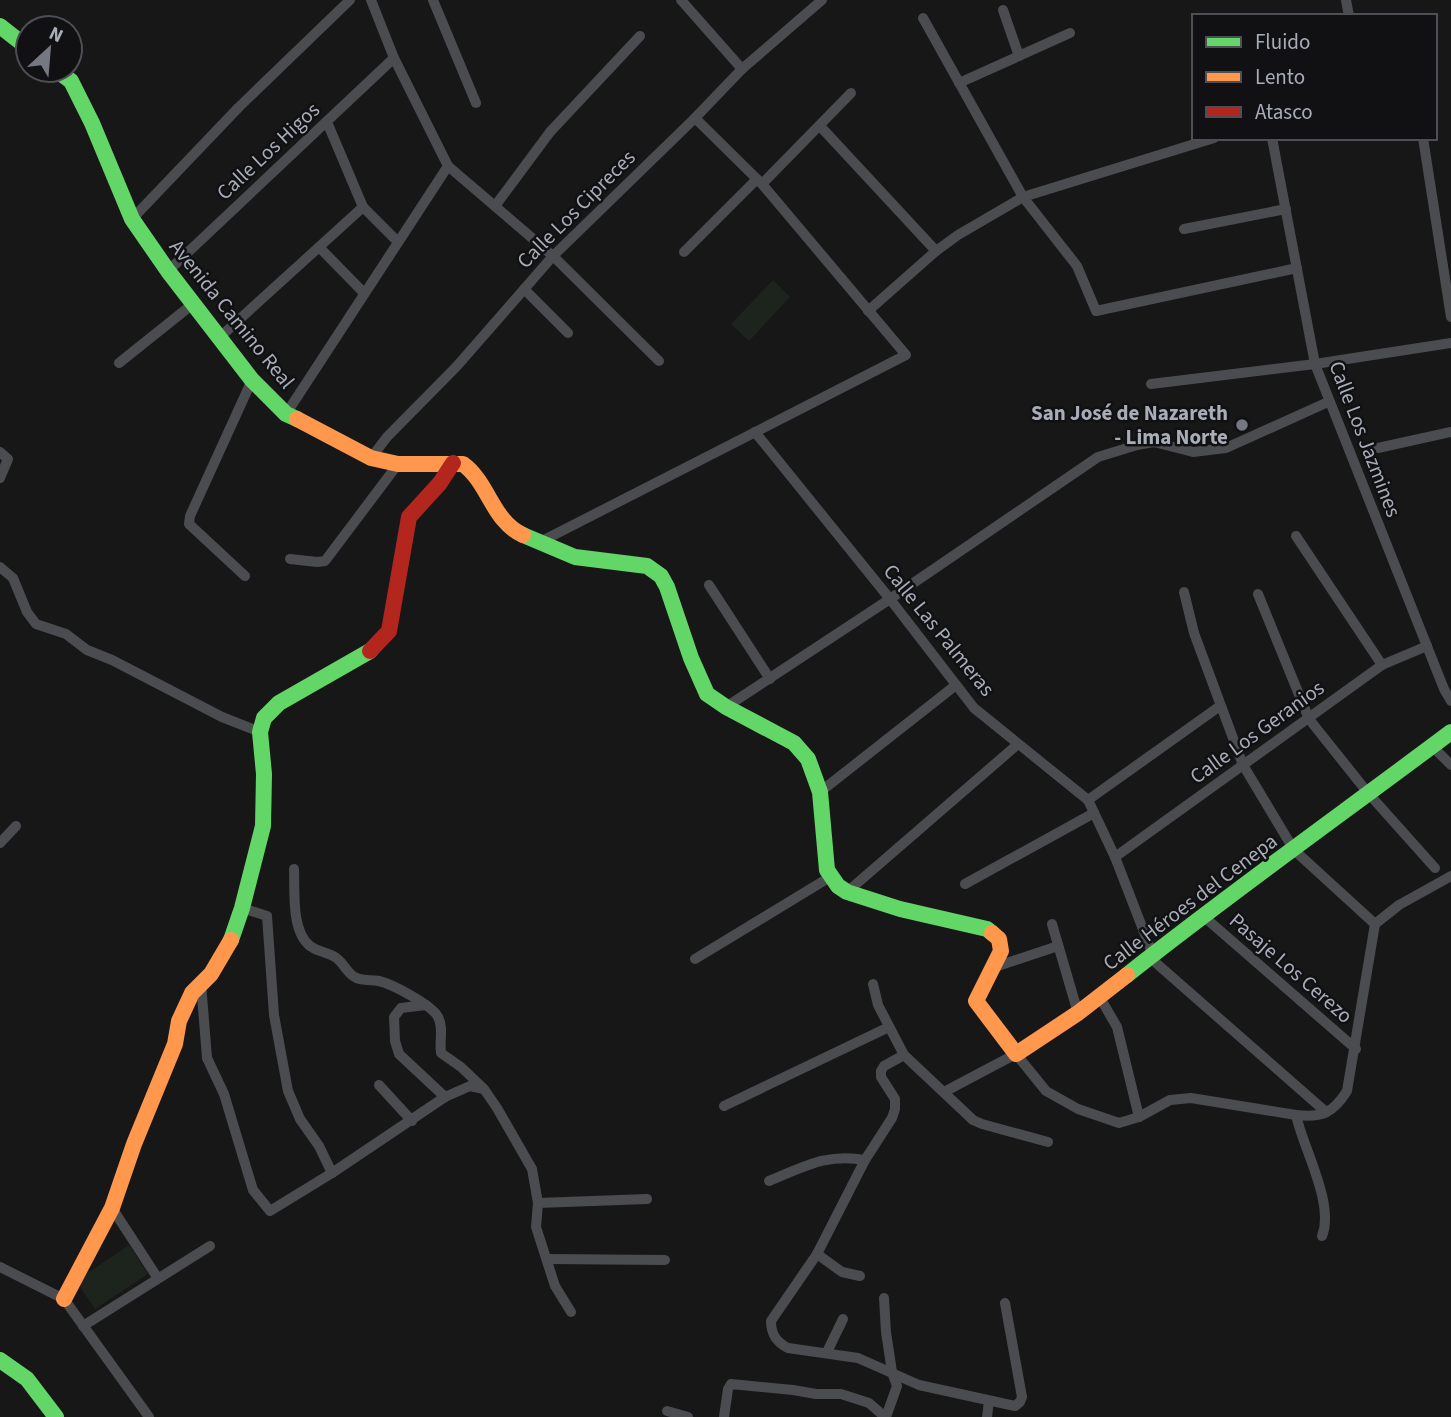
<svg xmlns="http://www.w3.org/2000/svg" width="1451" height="1417" viewBox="0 0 1451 1417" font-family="'Source Sans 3',sans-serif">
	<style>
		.green { fill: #1d241e }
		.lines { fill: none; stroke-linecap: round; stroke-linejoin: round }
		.street { stroke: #4b4c50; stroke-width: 10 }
		.fast { stroke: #63d668; stroke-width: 16 }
		.slow { stroke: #ff974d; stroke-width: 16 }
		.jam { stroke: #b3261e; stroke-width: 16 }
		.poi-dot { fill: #757880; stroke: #111113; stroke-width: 2.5 }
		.labels { text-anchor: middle; stroke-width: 5; stroke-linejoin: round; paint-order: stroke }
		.street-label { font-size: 21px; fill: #a8adb8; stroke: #111113 }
		.poi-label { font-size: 21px; font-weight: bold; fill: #a8adb8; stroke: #111113; text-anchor: end }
	</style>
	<rect width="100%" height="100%" fill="#171717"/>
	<!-- green -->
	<g class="green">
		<path d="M 773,280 L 790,297 L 749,341 L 731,324 Z"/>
		<path d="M 129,1245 L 148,1274 L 95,1309 L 76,1281 Z"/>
	</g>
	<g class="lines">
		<!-- street -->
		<g class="street">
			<path d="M 371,0 L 394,58 L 448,166 L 553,256 L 659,361"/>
			<path d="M 433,0 L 476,103"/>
			<path d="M 681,0 L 742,69"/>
			<path d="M 1346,0 L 1349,16"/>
			<path d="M 1003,10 L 1019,56"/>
			<path d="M 923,18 L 1023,197 L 1077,266 L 1096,311 L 1297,268"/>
			<path d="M 959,83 L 1070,33"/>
			<path d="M 327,122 L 363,207 L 398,242"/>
			<path d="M 820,126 L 936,251"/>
			<path d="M 1272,138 L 1315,364 L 1444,689 L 1451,701"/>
			<path d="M 1423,138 L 1451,317"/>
			<path d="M 762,184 L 851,93"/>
			<path d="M 495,206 L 550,132 L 640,36"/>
			<path d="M 132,219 L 239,107 L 350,0"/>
			<path d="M 1184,229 L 1286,209"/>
			<path d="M 319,247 L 364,293"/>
			<path d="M 684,252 L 757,179"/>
			<path d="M 168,271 L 394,58"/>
			<path d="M 524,289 L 568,333"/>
			<path d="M 868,311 L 936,251 L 958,235 L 1023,197 L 1214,138"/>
			<path d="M 220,337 L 363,207"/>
			<path d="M 119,363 L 194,303"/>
			<path d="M 1151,384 L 1315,364 L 1451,343"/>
			<path d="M 286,414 L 448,166"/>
			<path d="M 755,432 L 890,599 L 974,708 L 1088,800 L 1115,857 L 1156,963 L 1326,1112"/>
			<path d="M 1378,448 L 1451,432"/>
			<path d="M 0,452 L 8,459 L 0,478"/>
			<path d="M 371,458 L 387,437 L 457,366 L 553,256 L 695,118 L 742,69 L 822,0"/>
			<path d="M 1296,536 L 1382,665"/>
			<path d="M 542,541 L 906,355 L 762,184 L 695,118"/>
			<path d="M 290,559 L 317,562 L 325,561 L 398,464"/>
			<path d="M 0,567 L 13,578 L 27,612 L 36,624 L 66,634 L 87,650 L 112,660 L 222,717 L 260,732"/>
			<path d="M 245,576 L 189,524 L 190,516 L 252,380"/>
			<path d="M 709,585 L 770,679"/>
			<path d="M 1184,592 L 1194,633 L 1243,765 L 1294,850 L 1375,924"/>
			<path d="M 1258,594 L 1309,719 L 1368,793 L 1435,868"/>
			<path d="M 726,707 L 890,599 L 1098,457 L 1137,445 L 1154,442 L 1193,452 L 1226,448 L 1328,402"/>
			<path d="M 1432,746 L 1451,765"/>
			<path d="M 820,792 L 956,685"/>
			<path d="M 1088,800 L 1220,706"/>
			<path d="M 0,843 L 16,826"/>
			<path d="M 1115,857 L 1382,665 L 1427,646"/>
			<path d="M 294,869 C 295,892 291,931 310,946 C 318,952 327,952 335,957 C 343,962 346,971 353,976 C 361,982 370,979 379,981 C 392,984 432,1005 438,1017 C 444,1028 439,1041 441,1053 L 461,1067 L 482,1087"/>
			<path d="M 965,884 L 1094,813"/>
			<path d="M 847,892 L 1018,744"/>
			<path d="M 242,908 L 267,916 L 274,1015 L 288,1091 L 300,1119 L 319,1146 L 332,1173"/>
			<path d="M 1202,915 L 1356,1049"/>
			<path d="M 1052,924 L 1078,1013"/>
			<path d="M 695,959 L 830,877"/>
			<path d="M 995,967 L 1058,946"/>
			<path d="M 201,983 L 207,1058 L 224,1094 L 253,1190 L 270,1211 L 332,1173 L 445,1097 L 470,1086 L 484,1089 L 497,1108 L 532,1169 L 538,1203 L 536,1227 L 555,1286 L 571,1312"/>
			<path d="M 873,984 L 878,1005 L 904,1055 L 973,1120 L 982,1124 L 1048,1142"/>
			<path d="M 1099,996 L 1117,1027 L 1139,1117"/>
			<path d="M 426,1005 L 401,1008 L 394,1017 L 395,1041 L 399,1054 L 445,1097"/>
			<path d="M 904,1055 L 884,1066 L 881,1071 L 881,1077 L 895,1099 L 895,1109 L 892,1118 L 865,1160 L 817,1254 L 771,1321 C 771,1334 776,1342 788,1348 L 858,1358 L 919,1385 L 1015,1406 L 1020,1402 L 1022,1397 L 1005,1303"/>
			<path d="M 379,1085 L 412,1121"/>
			<path d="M 944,1092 L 1016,1054 L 1046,1091 L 1078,1109 L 1119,1123 L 1139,1117 L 1170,1100 L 1191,1098 L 1296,1115 C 1322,1118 1333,1113 1347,1091 L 1375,924 L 1399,905 L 1451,876"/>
			<path d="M 724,1106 L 889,1027"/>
			<path d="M 1296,1115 C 1303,1148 1335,1204 1322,1236"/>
			<path d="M 769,1181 C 804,1167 826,1153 865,1160"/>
			<path d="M 538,1203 L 647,1199"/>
			<path d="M 112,1208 L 157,1277"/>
			<path d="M 817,1254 L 842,1272 L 860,1276"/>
			<path d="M 548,1259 L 665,1260"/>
			<path d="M 0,1267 L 64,1299 L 149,1417"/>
			<path d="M 884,1298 L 886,1332 L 892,1372 L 897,1386 L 886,1417"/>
			<path d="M 83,1326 L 210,1246"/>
			<path d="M 827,1352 L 843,1319"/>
			<path d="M 667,1411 L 688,1417"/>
			<path d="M 724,1417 L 728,1389 L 731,1384 L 793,1390 L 816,1394 L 841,1394 L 869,1403 L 885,1417"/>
			<path d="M 987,1417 L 989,1401"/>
		</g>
		<!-- fast -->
		<g class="fast">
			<path d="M 0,26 L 28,48"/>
			<path d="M 56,70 L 71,81 L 92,123 L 132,219 L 168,271 L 252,380 L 286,414 L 297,419"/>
			<path d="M 523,535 L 575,557 L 647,566 L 661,576 L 667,587 L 691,658 L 707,694 L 726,707 L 794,743 L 808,759 L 820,792 L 827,870 L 838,886 L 847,892 L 900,909 L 987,929 L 992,933"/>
			<path d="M 231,940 L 242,908 L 263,826 L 264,774 L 260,732 L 264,718 L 279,703 L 370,651"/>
			<path d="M 1127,975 C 1233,891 1343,813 1451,732"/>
			<path d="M 0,1360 L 27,1379 L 56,1417"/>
		</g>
		<!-- slow -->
		<g class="slow">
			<path d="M 297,419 L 371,458 L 398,464 L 463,464 C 489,483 492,521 523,535"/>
			<path d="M 992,933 L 999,939 L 1001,951 L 976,1001 L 1016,1054 L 1078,1013 L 1127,975"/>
			<path d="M 64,1299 L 112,1208 L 134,1144 L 175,1044 L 179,1021 L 192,993 L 211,974 L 231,940"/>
		</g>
		<!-- jam -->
		<path class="jam" d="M 370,651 L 389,631 L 409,517 L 440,483 L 453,463"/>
	</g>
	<!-- markers -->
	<circle class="poi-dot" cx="1242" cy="425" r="7"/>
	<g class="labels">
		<!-- street labels -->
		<g class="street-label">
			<text transform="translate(268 151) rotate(-43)" y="7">Calle Los Higos</text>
			<text transform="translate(576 209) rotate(-45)" y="7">Calle Los Cipreces</text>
			<text transform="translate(232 314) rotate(51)" y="7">Avenida Camino Real</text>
			<text transform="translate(1365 439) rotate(69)" y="7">Calle Los Jazmines</text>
			<text transform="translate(939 630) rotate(51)" y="7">Calle Las Palmeras</text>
			<text transform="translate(1257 732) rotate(-36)" y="7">Calle Los Geranios</text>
			<text transform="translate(1190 902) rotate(-37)" y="7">Calle Héroes del Cenepa</text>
			<text transform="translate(1291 968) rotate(41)" y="7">Pasaje Los Cerezo</text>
		</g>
		<!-- poi labels -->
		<g class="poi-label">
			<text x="1228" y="420">San José de Nazareth<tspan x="1228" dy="24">- Lima Norte</tspan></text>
		</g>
	</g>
	<!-- legend -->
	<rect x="1192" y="14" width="245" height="126" fill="#111113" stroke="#4d4f55" stroke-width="2"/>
	<rect x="1206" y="37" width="35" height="10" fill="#63d668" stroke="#4d4f55" stroke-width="2"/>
	<text x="1255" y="49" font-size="21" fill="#a8adb8">Fluido</text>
	<rect x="1206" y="72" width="35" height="10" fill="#ff974d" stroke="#4d4f55" stroke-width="2"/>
	<text x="1255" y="84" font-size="21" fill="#a8adb8">Lento</text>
	<rect x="1206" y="107" width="35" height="10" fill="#b3261e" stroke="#4d4f55" stroke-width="2"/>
	<text x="1255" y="119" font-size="21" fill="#a8adb8">Atasco</text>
	<!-- north arrow -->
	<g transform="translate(49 49) rotate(26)"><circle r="33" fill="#111113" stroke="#4d4f55" stroke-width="2"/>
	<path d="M0-5L12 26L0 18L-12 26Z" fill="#757880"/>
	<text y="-10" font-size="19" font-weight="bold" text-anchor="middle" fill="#a8adb8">N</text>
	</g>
</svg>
